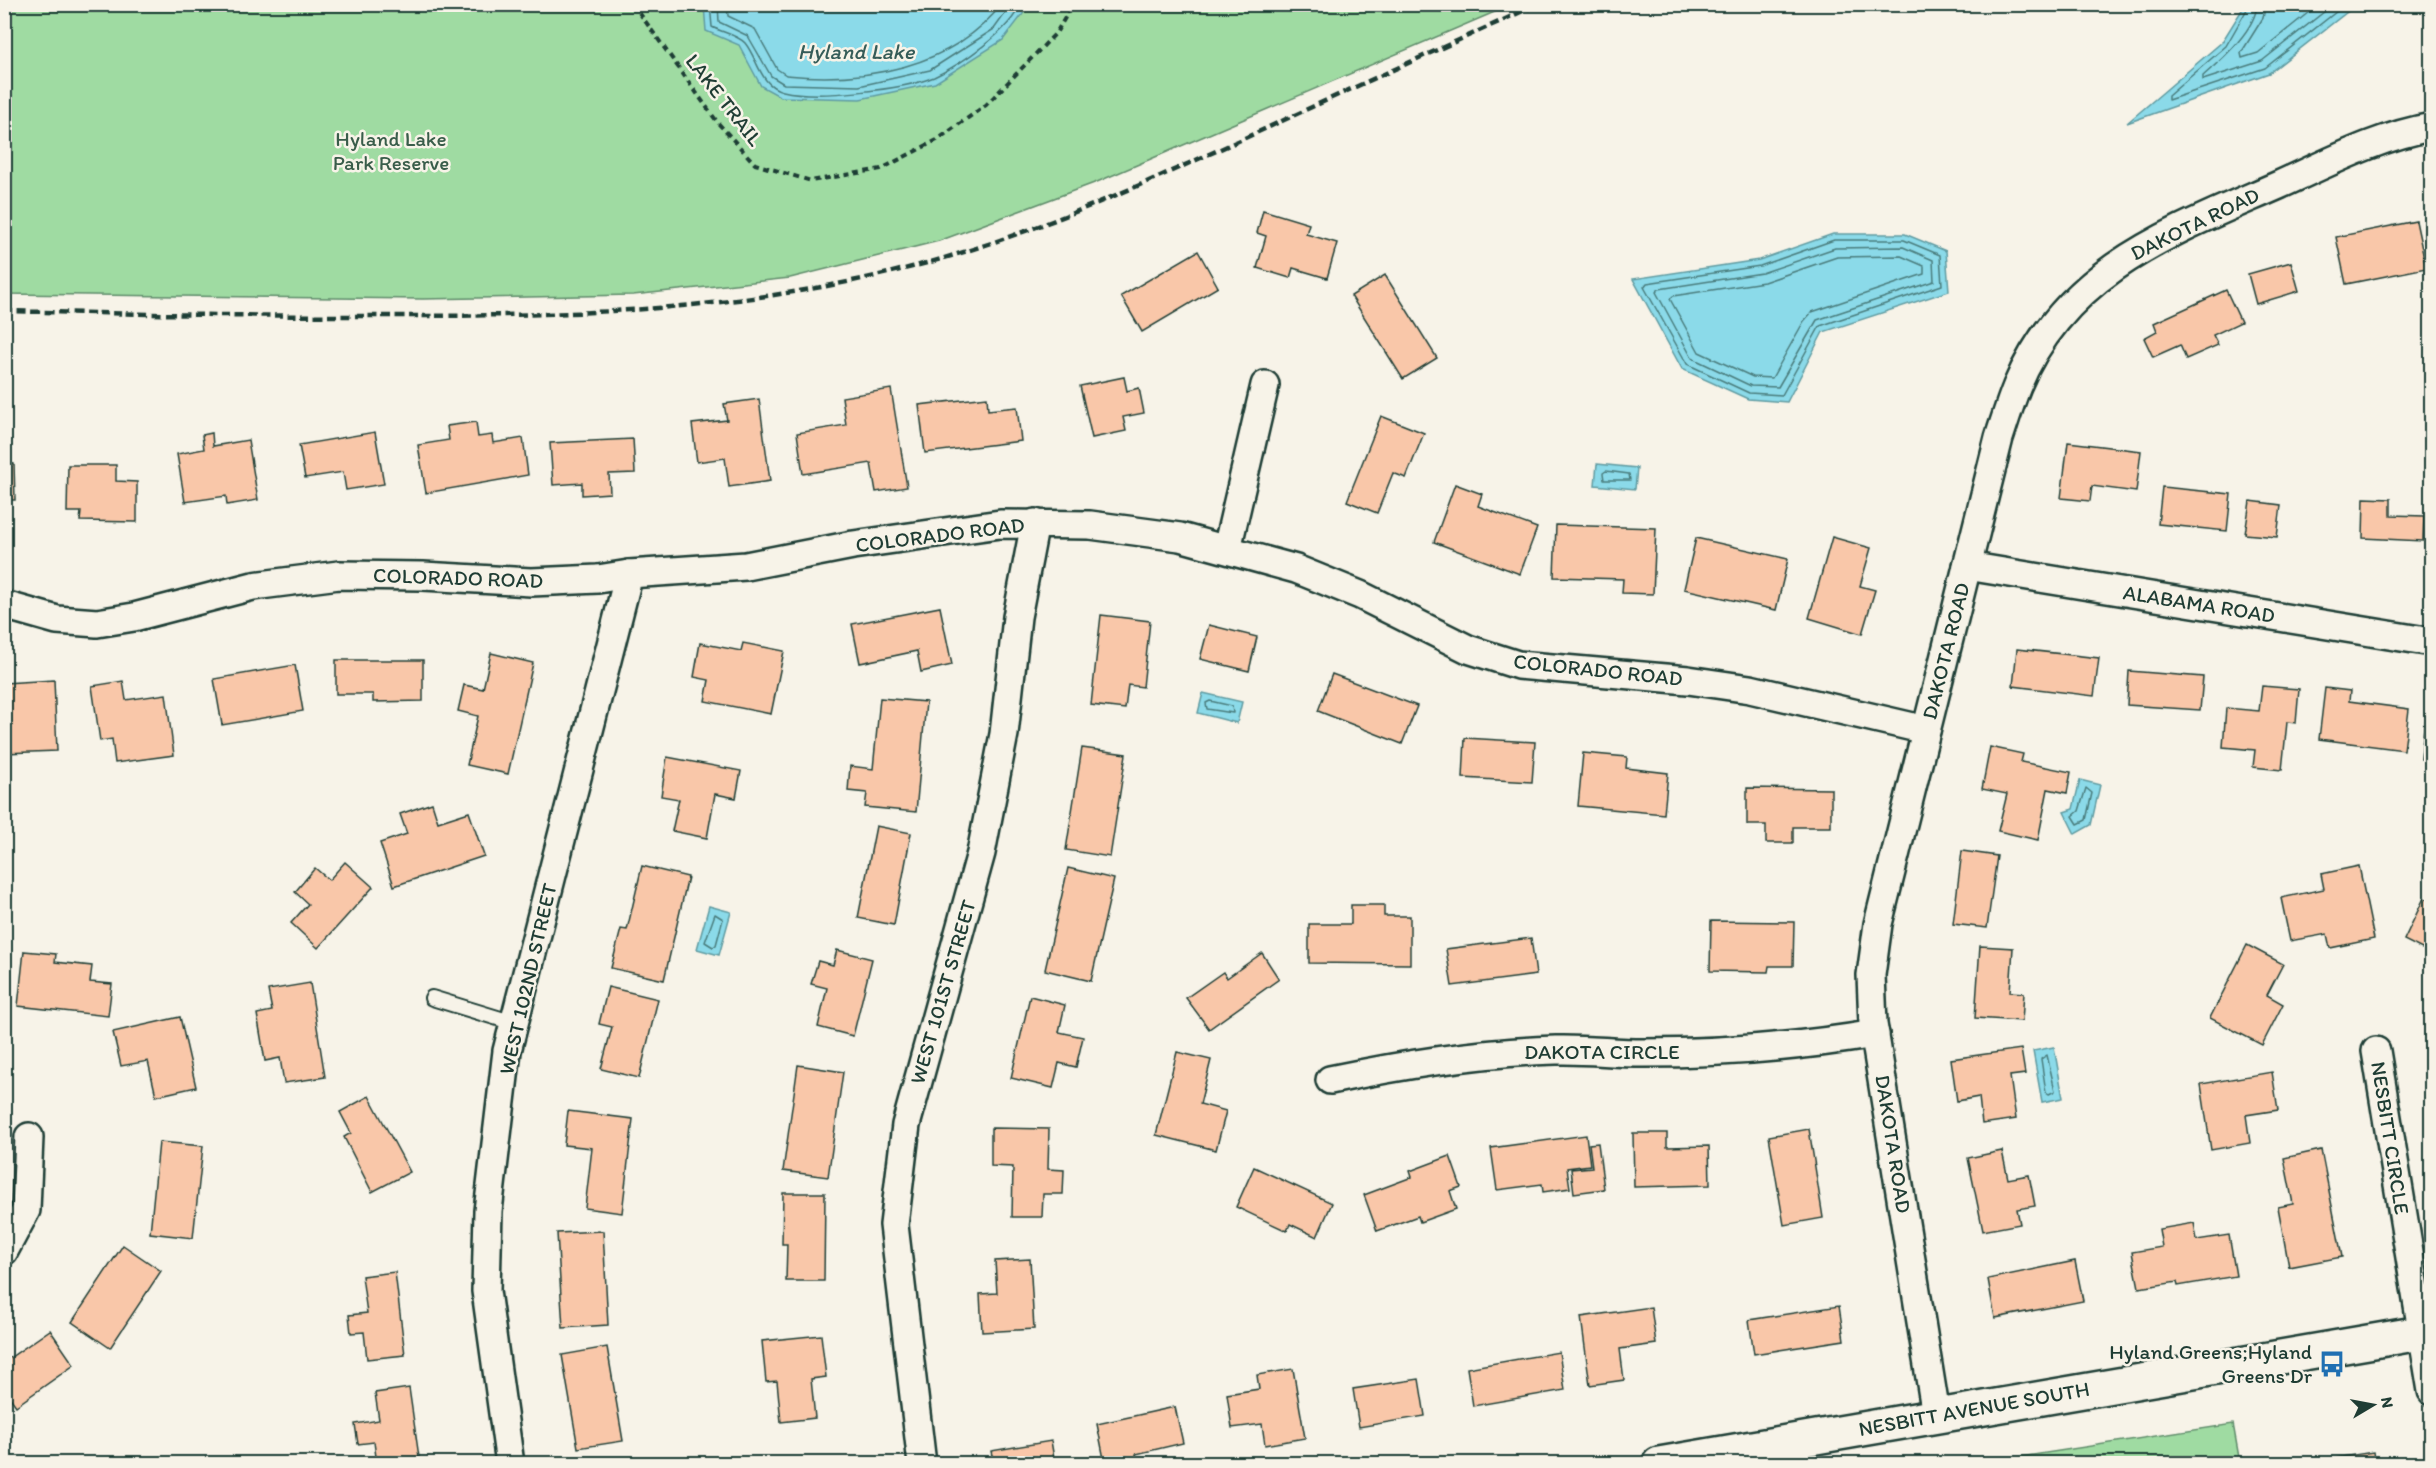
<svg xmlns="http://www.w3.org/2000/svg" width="2436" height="1468" viewBox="0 0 2436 1468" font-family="Itim,sans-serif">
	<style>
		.green { fill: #9fdba2; stroke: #5f8c6b; stroke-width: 1.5 }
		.water { fill: #8bdae9; stroke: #609ba1; stroke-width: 1.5 }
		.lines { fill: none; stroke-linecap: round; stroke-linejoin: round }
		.shore { stroke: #4a7c7c; stroke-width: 1.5 }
		.building { fill: #f9c7a9; stroke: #1f3d34; stroke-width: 1.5 }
		.lane-casing { stroke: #1f3d34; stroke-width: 18 }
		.street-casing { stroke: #1f3d34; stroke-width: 32 }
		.secondary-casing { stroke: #1f3d34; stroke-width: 38 }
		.path { stroke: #1f3d34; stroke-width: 4; stroke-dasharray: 6 4.5; stroke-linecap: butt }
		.lane { stroke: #f7f3e8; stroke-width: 14 }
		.street { stroke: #f7f3e8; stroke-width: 27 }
		.secondary { stroke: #f7f3e8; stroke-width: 33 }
		.rail { stroke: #1f3d34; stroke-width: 4.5; stroke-dasharray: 9 4.5; stroke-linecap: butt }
		.labels { text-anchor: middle; stroke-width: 5; stroke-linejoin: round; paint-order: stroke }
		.street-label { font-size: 21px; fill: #1f3d34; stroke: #f7f3e8 }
		.park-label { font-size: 21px; fill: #395d4a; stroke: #f7f3e8 }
		.poi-label { font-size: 21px; fill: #1f3d34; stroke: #f7f3e8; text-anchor: end }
		.water-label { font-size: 22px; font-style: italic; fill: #355c58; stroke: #f7f3e8 }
	</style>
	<rect width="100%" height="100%" fill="#f7f3e8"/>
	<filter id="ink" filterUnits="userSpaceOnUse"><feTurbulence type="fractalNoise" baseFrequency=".0167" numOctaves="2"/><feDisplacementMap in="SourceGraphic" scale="12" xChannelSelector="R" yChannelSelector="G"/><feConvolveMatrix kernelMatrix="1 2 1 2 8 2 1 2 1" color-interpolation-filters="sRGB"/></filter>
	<g filter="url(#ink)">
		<!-- green -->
		<g class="green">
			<path d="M 5,5 L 1511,5 L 1097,182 L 939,241 L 790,278 L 633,295 L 423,299 L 5,294 Z"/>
			<path d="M 2233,1424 L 2240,1463 L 1982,1463 Z"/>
		</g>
		<!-- water -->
		<g class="water">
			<path d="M 704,5 L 704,4 L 1026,5 L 1023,14 L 1003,40 L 935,83 L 860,99 L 781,97 L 761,86 L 739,45 L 706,31 Z"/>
			<path d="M 2245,5 L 2356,5 L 2269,73 L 2127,123 L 2222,42 Z"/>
			<path d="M 1833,234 L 1905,234 L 1946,251 L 1949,291 L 1823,332 L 1787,402 L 1748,399 L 1682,369 L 1633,279 L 1759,260 Z"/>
			<path d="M 1597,464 L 1637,468 L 1635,489 L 1595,485 Z"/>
			<path d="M 1203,693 L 1242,702 L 1237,723 L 1198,713 Z"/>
			<path d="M 2080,780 L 2100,785 L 2091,825 L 2075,834 L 2064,812 L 2073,809 Z"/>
			<path d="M 709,906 L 731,912 L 719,955 L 697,949 Z"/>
			<path d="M 2054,1047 L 2063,1098 L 2042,1102 L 2033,1051 Z"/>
		</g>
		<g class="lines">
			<!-- shore -->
			<g class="shore">
				<path d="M 710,4 L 712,27 C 721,32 738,35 745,43 C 758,59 760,86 783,91 C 816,99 903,90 934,77 C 958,66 1012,30 1020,4"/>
				<path d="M 718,4 L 719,22 L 748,36 L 771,76 L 784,84 L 859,86 L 930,70 L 994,29 L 1012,4"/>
				<path d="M 727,4 L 728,16 L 755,29 L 777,69 L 786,75 C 864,83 952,68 1002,4"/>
				<path d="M 2250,4 L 2226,46 L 2168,96 L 2168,100 L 2265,68 L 2346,4"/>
				<path d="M 2257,4 C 2256,30 2221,60 2203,76 L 2203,80 L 2262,61 L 2334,4"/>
				<path d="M 2266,4 L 2263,18 L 2241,53 L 2242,58 L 2258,53 L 2319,4"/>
				<path d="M 1834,240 L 1904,240 L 1940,255 L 1942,285 L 1820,326 L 1782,395 L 1749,393 L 1687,364 L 1644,287 L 1647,283 L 1760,266 Z"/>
				<path d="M 1903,247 L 1933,260 L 1934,281 L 1817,320 L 1778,387 L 1751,386 L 1692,358 L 1656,292 L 1659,289 L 1762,273 L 1835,248 Z"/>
				<path d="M 1901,256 L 1924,266 L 1924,274 L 1812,312 L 1804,321 L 1772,378 L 1753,377 L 1699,352 L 1670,299 L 1673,296 L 1764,282 L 1837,257 Z"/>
				<path d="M 1606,471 L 1629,474 L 1630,480 L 1604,480 L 1603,473 Z"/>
				<path d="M 1210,701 L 1232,706 L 1233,713 L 1207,709 L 1206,703 Z"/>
				<path d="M 2086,788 L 2092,793 L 2086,820 L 2078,824 L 2073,816 L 2079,811 Z"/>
				<path d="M 715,914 L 723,919 L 716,945 L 713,947 L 705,942 Z"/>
				<path d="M 2047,1055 L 2055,1091 L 2049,1094 L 2046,1092 L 2041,1059 Z"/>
			</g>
		</g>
		<!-- building -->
		<g class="building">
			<path d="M 1263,210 L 1309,224 L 1306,234 L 1337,243 L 1327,278 L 1293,268 L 1290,278 L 1257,268 L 1266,236 L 1257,233 Z"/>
			<path d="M 2416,221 L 2426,268 L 2346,284 L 2336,237 Z"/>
			<path d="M 1198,251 L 1218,287 L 1142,332 L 1121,296 Z"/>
			<path d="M 2291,262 L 2299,291 L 2256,304 L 2248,274 Z"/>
			<path d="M 1385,275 L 1437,358 L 1403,379 L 1351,296 Z"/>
			<path d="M 2226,290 L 2241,322 L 2213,335 L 2218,345 L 2186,359 L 2180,345 L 2153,357 L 2144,338 L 2157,331 L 2154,323 Z"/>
			<path d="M 1124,377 L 1127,391 L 1139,388 L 1144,413 L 1123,417 L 1126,431 L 1092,438 L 1080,386 Z"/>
			<path d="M 891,389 L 907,487 L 876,492 L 871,463 L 803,474 L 797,433 L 846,425 L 842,397 Z"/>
			<path d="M 987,397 L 988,410 L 1017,407 L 1021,441 L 925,453 L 919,405 Z"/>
			<path d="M 759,399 L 770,481 L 729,487 L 725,458 L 697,462 L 692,424 L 727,420 L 724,404 Z"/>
			<path d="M 1381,416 L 1424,433 L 1406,478 L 1393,473 L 1377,513 L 1347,501 Z"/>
			<path d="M 476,422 L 478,437 L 492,435 L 493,443 L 523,438 L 528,475 L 426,493 L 418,445 L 449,440 L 447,426 Z"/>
			<path d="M 375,432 L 384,484 L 346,490 L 343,472 L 305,478 L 299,445 Z"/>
			<path d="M 212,433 L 213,446 L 248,440 L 258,500 L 227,505 L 226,496 L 185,502 L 177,454 L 204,449 L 202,435 Z"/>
			<path d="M 633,439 L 635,473 L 609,474 L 610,493 L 582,495 L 582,483 L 553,485 L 550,443 Z"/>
			<path d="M 2068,442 L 2141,451 L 2136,492 L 2092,486 L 2090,501 L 2061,498 Z"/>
			<path d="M 4,463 L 14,464 L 15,500 L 4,500 Z"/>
			<path d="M 68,465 L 116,465 L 116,481 L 137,482 L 137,522 L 80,521 L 81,512 L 67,512 Z"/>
			<path d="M 1455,484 L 1482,494 L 1478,506 L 1537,528 L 1520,574 L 1434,542 Z"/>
			<path d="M 2162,487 L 2231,494 L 2227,531 L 2158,524 Z"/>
			<path d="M 2364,498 L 2391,499 L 2391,515 L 2424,516 L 2423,541 L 2363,538 Z"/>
			<path d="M 2250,501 L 2281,505 L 2277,537 L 2245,534 Z"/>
			<path d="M 1556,525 L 1656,528 L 1653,594 L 1622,593 L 1623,579 L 1554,577 Z"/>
			<path d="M 1832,537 L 1871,548 L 1860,586 L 1875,590 L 1862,634 L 1809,618 Z"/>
			<path d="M 1696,538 L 1788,559 L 1776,610 L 1684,589 Z"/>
			<path d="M 940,607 L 952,665 L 921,672 L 917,651 L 860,663 L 852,624 Z"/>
			<path d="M 1101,615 L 1150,621 L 1143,687 L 1128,685 L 1125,709 L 1091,705 Z"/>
			<path d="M 1209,625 L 1257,637 L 1249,671 L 1200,659 Z"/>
			<path d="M 700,643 L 741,651 L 743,643 L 784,651 L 771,714 L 705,701 L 709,680 L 694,677 Z"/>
			<path d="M 2017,649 L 2099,658 L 2094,696 L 2013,686 Z"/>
			<path d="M 491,653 L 533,663 L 508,774 L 467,765 L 478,716 L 458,711 L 464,685 L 483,689 Z"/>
			<path d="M 336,660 L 423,660 L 423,701 L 373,702 L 373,694 L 336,694 Z"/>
			<path d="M 295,665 L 303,711 L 222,725 L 214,679 Z"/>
			<path d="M 2129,671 L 2203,677 L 2200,710 L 2127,705 Z"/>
			<path d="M 1332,674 L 1417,706 L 1402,744 L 1318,711 Z"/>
			<path d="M 54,680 L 57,751 L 4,753 L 4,683 Z"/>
			<path d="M 123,681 L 126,700 L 166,694 L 174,755 L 115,763 L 112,739 L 100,741 L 92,686 Z"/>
			<path d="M 2262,686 L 2299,689 L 2296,723 L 2287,722 L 2282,770 L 2253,767 L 2255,750 L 2223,747 L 2226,708 L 2259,711 Z"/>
			<path d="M 2325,688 L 2350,691 L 2349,701 L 2409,709 L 2404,750 L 2319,739 Z"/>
			<path d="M 880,698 L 926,702 L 916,812 L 865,807 L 867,793 L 848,791 L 850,766 L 873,769 Z"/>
			<path d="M 2425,716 L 2432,716 L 2432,760 L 2421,759 Z"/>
			<path d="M 1465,738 L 1535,742 L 1532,782 L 1463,778 Z"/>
			<path d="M 1990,747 L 2023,754 L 2021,762 L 2071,772 L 2067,793 L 2048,789 L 2038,840 L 1998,831 L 2007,794 L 1982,789 Z"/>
			<path d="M 1082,748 L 1126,754 L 1110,857 L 1066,850 Z"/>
			<path d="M 1583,753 L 1627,757 L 1626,768 L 1668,773 L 1664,814 L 1578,806 Z"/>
			<path d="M 667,757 L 741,771 L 736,798 L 715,794 L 707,838 L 672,831 L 679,799 L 661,796 Z"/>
			<path d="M 1747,788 L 1831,789 L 1831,827 L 1793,827 L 1793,843 L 1766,843 L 1766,825 L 1747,825 Z"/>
			<path d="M 432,803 L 438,822 L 469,812 L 484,856 L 394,886 L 380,843 L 407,834 L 400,814 Z"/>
			<path d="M 876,826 L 911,833 L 894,925 L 858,918 Z"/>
			<path d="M 1962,851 L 1997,856 L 1987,928 L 1953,924 Z"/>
			<path d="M 345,862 L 373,887 L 318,948 L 291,923 L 308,904 L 295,892 L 315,868 L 329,880 Z"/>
			<path d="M 642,866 L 688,877 L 664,980 L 611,968 L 621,929 L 627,930 Z"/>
			<path d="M 2359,866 L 2374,939 L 2330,948 L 2327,934 L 2290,941 L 2281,898 L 2324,889 L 2321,874 Z"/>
			<path d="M 1068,868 L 1114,879 L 1091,981 L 1045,970 Z"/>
			<path d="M 2424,898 L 2432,902 L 2432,954 L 2404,940 Z"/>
			<path d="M 1351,905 L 1384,905 L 1384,916 L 1410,916 L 1410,964 L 1309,963 L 1309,924 L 1351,924 Z"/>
			<path d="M 1711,921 L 1794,922 L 1793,966 L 1769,966 L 1768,972 L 1710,971 Z"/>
			<path d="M 1531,938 L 1536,975 L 1452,986 L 1446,949 Z"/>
			<path d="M 2247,945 L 2283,964 L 2267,995 L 2283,1004 L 2262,1045 L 2210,1018 Z"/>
			<path d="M 1980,946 L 2013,948 L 2010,992 L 2024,993 L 2022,1021 L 1975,1018 Z"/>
			<path d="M 837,950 L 872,959 L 853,1036 L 818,1027 L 827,988 L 811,984 L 818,961 L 833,965 Z"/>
			<path d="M 24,951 L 56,954 L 55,962 L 92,966 L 90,982 L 112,984 L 108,1016 L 18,1006 Z"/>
			<path d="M 1262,953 L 1279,979 L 1209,1029 L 1186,998 L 1223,972 L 1227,978 Z"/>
			<path d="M 310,983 L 325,1077 L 284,1083 L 280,1058 L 265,1061 L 257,1014 L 272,1011 L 268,990 Z"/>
			<path d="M 608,987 L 658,999 L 639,1078 L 601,1069 L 612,1027 L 599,1024 Z"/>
			<path d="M 1030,996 L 1065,1005 L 1059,1032 L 1083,1037 L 1076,1067 L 1059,1063 L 1053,1088 L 1011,1078 Z"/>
			<path d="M 180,1017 L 196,1087 L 156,1096 L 148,1061 L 121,1066 L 113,1032 Z"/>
			<path d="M 2021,1049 L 2025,1074 L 2010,1076 L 2016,1119 L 1982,1124 L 1979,1097 L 1957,1101 L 1951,1059 Z"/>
			<path d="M 1177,1052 L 1211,1060 L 1200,1104 L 1226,1111 L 1216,1150 L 1156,1135 Z"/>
			<path d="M 798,1065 L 843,1072 L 828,1177 L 783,1171 Z"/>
			<path d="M 2272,1072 L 2278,1110 L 2246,1115 L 2250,1143 L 2211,1150 L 2201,1084 Z"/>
			<path d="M 369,1096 L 410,1172 L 372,1192 L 344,1137 L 351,1133 L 340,1112 Z"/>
			<path d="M 568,1111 L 633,1119 L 622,1213 L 585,1208 L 592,1148 L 564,1145 Z"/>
			<path d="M 991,1128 L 1049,1129 L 1048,1169 L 1064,1170 L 1063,1194 L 1043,1194 L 1042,1217 L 1012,1217 L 1013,1167 L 991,1166 Z"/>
			<path d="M 1809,1129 L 1823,1218 L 1784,1225 L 1769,1136 Z"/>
			<path d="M 1633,1133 L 1667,1133 L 1667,1147 L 1709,1146 L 1710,1185 L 1634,1187 Z"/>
			<path d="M 1586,1135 L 1590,1165 L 1567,1168 L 1570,1188 L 1543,1192 L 1542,1184 L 1497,1190 L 1491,1148 Z"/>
			<path d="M 159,1142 L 203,1146 L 193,1238 L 150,1233 Z"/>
			<path d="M 1598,1143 L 1604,1189 L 1574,1193 L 1571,1169 L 1592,1167 L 1589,1144 Z"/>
			<path d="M 2321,1150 L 2342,1257 L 2289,1267 L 2278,1207 L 2293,1204 L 2284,1158 Z"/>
			<path d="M 2002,1151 L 2008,1179 L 2029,1175 L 2035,1206 L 2017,1209 L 2020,1224 L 1983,1231 L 1968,1158 Z"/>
			<path d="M 1450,1156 L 1461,1187 L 1450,1191 L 1456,1209 L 1420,1222 L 1418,1216 L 1377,1231 L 1364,1195 L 1412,1177 L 1410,1171 Z"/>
			<path d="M 1254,1167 L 1332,1203 L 1317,1237 L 1290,1224 L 1287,1231 L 1236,1207 Z"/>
			<path d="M 783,1193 L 825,1193 L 824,1281 L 786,1281 L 787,1244 L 782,1244 Z"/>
			<path d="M 2194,1223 L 2197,1240 L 2229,1235 L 2236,1276 L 2178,1286 L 2177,1282 L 2139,1288 L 2132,1252 L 2162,1247 L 2159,1229 Z"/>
			<path d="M 603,1231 L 608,1325 L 563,1328 L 557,1233 Z"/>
			<path d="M 123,1245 L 161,1271 L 110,1348 L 72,1322 Z"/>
			<path d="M 1030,1259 L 1034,1329 L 982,1332 L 980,1294 L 997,1293 L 995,1261 Z"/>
			<path d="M 2075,1261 L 2083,1301 L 1995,1318 L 1988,1279 Z"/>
			<path d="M 395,1272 L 405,1355 L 367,1359 L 364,1332 L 351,1333 L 349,1315 L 367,1313 L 362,1276 Z"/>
			<path d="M 1839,1306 L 1844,1340 L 1754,1354 L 1749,1320 Z"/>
			<path d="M 1651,1307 L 1656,1344 L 1620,1349 L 1624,1380 L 1590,1385 L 1581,1317 Z"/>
			<path d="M 50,1330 L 74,1365 L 16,1406 L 4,1389 L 4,1362 Z"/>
			<path d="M 821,1335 L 826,1377 L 811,1379 L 815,1418 L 781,1422 L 777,1381 L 766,1382 L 762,1341 Z"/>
			<path d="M 607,1347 L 623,1441 L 578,1448 L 562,1355 Z"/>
			<path d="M 1559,1352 L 1565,1390 L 1473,1406 L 1467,1368 Z"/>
			<path d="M 1293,1369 L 1305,1438 L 1265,1445 L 1262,1424 L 1232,1428 L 1227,1394 L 1259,1389 L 1257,1375 Z"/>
			<path d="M 1419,1379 L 1425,1416 L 1359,1427 L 1353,1389 Z"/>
			<path d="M 409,1388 L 420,1464 L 377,1464 L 374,1442 L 358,1444 L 355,1424 L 379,1420 L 375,1393 Z"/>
			<path d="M 1175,1407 L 1183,1443 L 1136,1454 L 1138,1464 L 1105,1464 L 1097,1424 Z"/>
			<path d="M 1051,1441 L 1055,1464 L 994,1464 L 991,1451 Z"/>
			<path d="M 2373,1452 L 2375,1464 L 2329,1464 L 2328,1459 Z"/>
		</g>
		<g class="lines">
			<!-- lane casing -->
			<g class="lane-casing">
				<path id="lane" d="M 432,998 L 514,1023"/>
			</g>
			<!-- street casing -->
			<g class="street-casing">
				<g id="street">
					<path d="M 1227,549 L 1265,385"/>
					<path d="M 1967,566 L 2432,642"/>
					<path d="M 4,605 L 57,620 L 97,623 L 134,617 L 253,586 L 339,575 L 423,576 L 531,582 L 598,579 L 629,574 L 746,566 L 853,545 L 1000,524 L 1090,525 L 1180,537 L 1296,569 L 1360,595 L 1468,649 L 1518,665 L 1688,680 L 1750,689 L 1926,730"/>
					<path d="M 2376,1051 L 2432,1391"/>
					<path d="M 1330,1080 C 1405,1064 1479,1052 1556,1050 C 1585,1049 1614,1053 1643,1053 C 1720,1053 1798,1047 1875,1034"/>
					<path d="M 4,1251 L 26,1210 L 29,1137"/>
					<path d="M 1936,1415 L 1873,1024 L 1871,975 L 1878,924 L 1999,438 C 2005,420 2010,403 2017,386 C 2066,269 2172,232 2279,185 C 2328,163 2379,136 2432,127"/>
					<path d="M 510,1464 L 486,1291 L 488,1211 L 507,1051 L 629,574"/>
					<path d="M 922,1464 L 894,1225 L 906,1125 L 981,853 L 1004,734 L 1017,617 L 1035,523"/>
				</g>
			</g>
			<!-- secondary casing -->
			<g class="secondary-casing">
				<path id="secondary" d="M 1659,1464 L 2432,1331"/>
			</g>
			<!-- path -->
			<path class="path" d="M 633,4 L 718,123 L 755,164 L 811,181 L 881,169 L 937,140 L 986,105 L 1056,33 L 1073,4"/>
			<!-- lane -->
			<use href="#lane" class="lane"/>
			<!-- street -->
			<use href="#street" class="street"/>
			<!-- secondary -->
			<use href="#secondary" class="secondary"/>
			<!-- rail -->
			<path class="rail" d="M 4,311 C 130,314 255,316 380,316 C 562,316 735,313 912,267 C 1037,234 1152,180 1269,127 C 1358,85 1449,45 1538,4"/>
		</g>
	</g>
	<!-- icons -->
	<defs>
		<g id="bus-bare" transform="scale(2.07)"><path d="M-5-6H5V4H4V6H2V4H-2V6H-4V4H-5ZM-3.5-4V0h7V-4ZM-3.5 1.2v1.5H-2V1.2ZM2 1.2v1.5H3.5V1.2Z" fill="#1f6fb2" stroke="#f7f3e8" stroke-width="2.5" paint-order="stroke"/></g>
	</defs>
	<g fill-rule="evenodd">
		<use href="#bus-bare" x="2332" y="1364"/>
	</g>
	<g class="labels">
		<!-- street labels -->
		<g class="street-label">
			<text transform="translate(724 100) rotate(52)" y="7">LAKE TRAIL</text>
			<text transform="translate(2195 224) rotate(-26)" y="7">DAKOTA ROAD</text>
			<text transform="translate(940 535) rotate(-7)" y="7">COLORADO ROAD</text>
			<text transform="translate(458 578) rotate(2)" y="7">COLORADO ROAD</text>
			<text transform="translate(2199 604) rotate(9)" y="7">ALABAMA ROAD</text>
			<text transform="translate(1946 651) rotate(-76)" y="7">DAKOTA ROAD</text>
			<text transform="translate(1598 670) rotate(6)" y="7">COLORADO ROAD</text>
			<text transform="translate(528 979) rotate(-77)" y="7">WEST 102ND STREET</text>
			<text transform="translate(943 992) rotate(-74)" y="7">WEST 101ST STREET</text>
			<text x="1602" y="1059">DAKOTA CIRCLE</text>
			<text transform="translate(2390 1138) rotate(81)" y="7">NESBITT CIRCLE</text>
			<text transform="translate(1893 1144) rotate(81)" y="7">DAKOTA ROAD</text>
			<text transform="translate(1974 1409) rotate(-10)" y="7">NESBITT AVENUE SOUTH</text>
		</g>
		<!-- park labels -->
		<g class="park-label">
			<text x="391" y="146">Hyland Lake<tspan x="391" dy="24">Park Reserve</tspan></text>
		</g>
		<!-- poi labels -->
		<g class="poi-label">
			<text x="2312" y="1359">Hyland Greens;Hyland<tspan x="2312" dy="24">Greens Dr</tspan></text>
		</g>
		<!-- water labels -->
		<g class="water-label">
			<text x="856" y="59">Hyland Lake</text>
		</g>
	</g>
	<!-- margin -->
	<rect width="2436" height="1468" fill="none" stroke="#f7f3e8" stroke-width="24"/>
	<rect x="12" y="12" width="2412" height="1444" fill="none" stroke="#1f3d34" stroke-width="2" filter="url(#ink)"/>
	<!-- north arrow -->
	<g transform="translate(2373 1405) rotate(80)" stroke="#f7f3e8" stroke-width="4.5" paint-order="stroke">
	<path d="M0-4.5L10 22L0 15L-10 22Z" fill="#1f3d34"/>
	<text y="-9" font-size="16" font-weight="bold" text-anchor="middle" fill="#1f3d34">N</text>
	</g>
</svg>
